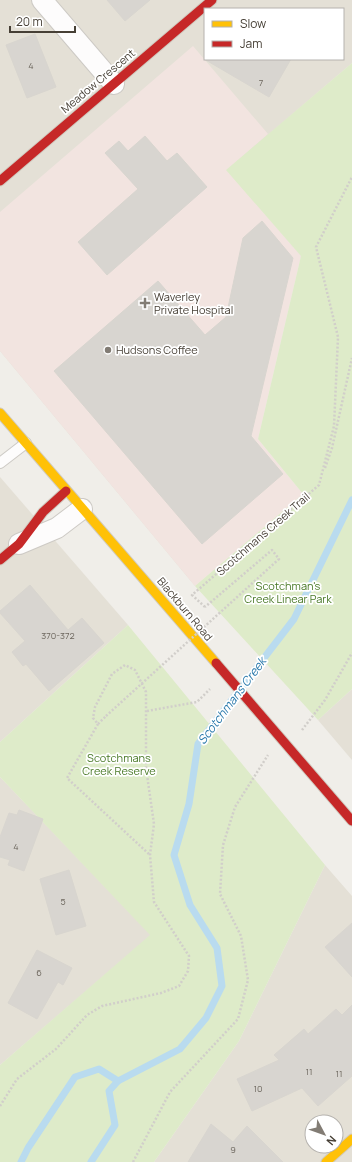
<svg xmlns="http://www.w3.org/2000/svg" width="352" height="1162" viewBox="0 0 352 1162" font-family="Manrope,sans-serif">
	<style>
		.residential { fill: #e4e0d6; fill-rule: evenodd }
		.medical { fill: #f2e4e0 }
		.green { fill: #deebc9 }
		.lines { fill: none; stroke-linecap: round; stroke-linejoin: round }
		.stream { stroke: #b9dbef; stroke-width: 7 }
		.building { fill: #d8d5d0; stroke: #d8d5cf }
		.lane-casing { stroke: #cdcac5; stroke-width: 12 }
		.street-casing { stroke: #cdcac5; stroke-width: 22 }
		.slow-casing { stroke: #d0cbc0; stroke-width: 11 }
		.jam-casing { stroke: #d0cbc0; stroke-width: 11 }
		.path { stroke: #d1ceca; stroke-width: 2.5; stroke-dasharray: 2 2; stroke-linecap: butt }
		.lane { stroke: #fdfcfc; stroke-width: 10 }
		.street { stroke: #fdfcfc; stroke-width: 20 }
		.slow { stroke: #ffc107; stroke-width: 9 }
		.jam { stroke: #c62828; stroke-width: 9 }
		.path-bridge { stroke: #d1ceca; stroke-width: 2.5; stroke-dasharray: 2 2; stroke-linecap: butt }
		.poi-dot { fill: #827c74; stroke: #fff; stroke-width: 1.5 }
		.labels { text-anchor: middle; stroke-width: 3.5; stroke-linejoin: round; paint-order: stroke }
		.number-label { font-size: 9px; fill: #6c665d }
		.street-label { font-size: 11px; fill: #463f35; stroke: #fff }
		.poi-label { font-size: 11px; fill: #463f35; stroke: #fff; text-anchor: start }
		.park-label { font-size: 11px; fill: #497927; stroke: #fff }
		.water-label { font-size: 12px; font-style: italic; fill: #2b7aac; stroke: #fff }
	</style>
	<rect width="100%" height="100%" fill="#f0eee9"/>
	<!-- residential -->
	<g class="residential">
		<path d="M 0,0 L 352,0 L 352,63 L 227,170 L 301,256 L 195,586 L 0,351 ZM 205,9 L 343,9 L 343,59 L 205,59 Z"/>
		<path d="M 0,477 L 128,625 L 0,742 Z"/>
		<path d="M 352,689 L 352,760 L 318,720 Z"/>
		<path d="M 0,777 L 151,935 L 0,1065 Z"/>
		<path d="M 325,865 L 352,896 L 352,1162 L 154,1162 L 239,1041 ZM 312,1122 L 336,1122 L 336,1146 L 312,1146 Z"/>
	</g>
	<!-- medical -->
	<path class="medical" d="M 193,46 L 268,134 L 227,170 L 301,256 L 258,439 L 303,494 L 195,586 L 0,351 L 0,212 Z"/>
	<!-- green -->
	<g class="green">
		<path d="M 352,63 L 352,689 L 318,720 L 195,586 L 303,494 L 258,439 L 301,256 L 226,170 Z"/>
		<path d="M 128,625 L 325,865 L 239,1041 L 154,1162 L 0,1162 L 0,1065 L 150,935 L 0,777 L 0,742 Z"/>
	</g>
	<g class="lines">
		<!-- stream -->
		<g class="stream">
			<path d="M 21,1162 L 28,1148 L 75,1077 L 99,1069 L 118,1081"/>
			<path d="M 91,1162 L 115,1125 L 109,1091 L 118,1081 L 180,1049 L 206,1018 L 222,986 L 217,948 L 190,905 L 174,855 L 189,804 L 198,744 L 294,619 L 352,500"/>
		</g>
	</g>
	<!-- building -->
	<g class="building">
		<path d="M 107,0 L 150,0 L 125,21 Z"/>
		<path d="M 35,34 L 56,87 L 27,98 L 6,45 Z"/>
		<path d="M 204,59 L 291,59 L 269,97 Z"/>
		<path d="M 145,136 L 167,161 L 177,153 L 207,187 L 107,275 L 78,242 L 138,189 L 105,153 L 119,141 L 128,151 Z"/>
		<path d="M 262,221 L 293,258 L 251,436 L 283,474 L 202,544 L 54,371 L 158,281 L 205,335 L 226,317 L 243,238 Z"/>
		<path d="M 30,585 L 68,630 L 82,618 L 104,643 L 49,691 L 26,664 L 23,666 L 12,652 L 25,641 L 0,613 L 0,611 Z"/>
		<path d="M 19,810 L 43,819 L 24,871 L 8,865 L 10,860 L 0,857 L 0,837 L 9,813 L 17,815 Z"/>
		<path d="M 69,870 L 86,926 L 56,935 L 40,879 Z"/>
		<path d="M 352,923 L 352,977 L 325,947 Z"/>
		<path d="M 37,950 L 72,968 L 63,985 L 58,982 L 37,1019 L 8,1003 Z"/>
		<path d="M 352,1005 L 352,1076 L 318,1106 L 302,1088 L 252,1111 L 237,1079 L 279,1060 L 274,1055 L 304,1029 L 308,1034 L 336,1009 L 342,1015 Z"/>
		<path d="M 211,1124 L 233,1142 L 247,1126 L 283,1162 L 188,1162 Z"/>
	</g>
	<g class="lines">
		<!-- lane casing -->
		<g class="lane-casing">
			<path id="lane" d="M 0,463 L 26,443"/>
		</g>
		<!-- street casing -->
		<g class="street-casing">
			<g id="street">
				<path d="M 42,0 L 114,84"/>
				<path d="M 19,544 L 57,528 L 82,509"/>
			</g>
		</g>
		<!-- slow casing -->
		<g class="slow-casing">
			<g id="slow">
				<path d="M 0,413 L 216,663"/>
				<path d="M 326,1162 L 352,1139"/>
			</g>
		</g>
		<!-- jam casing -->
		<g class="jam-casing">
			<g id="jam">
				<path d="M 0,181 L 212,0"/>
				<path d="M 0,560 L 19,544 L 43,512 L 66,491"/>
				<path d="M 216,663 L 352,821"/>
			</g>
		</g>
		<!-- path -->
		<g class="path">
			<path d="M 325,468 L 332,448 L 352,358"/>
			<path d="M 205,607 L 192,595 L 319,485 L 334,426 L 338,337 L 316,247 L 352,177"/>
			<path d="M 147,711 L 197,702 L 210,689"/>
			<path d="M 98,724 L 67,778 L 150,855"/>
			<path d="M 302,730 L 325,700 L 352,653"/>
			<path d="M 0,1106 L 17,1079 L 56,1049 L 87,1015 L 102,1006 L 161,993 L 179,986 L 188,971 L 189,956 L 154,902 L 150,855 L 154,824 L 146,768 L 146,692 L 135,670 L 125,665 L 112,674 L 95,707 L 93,718 L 98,724 L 106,716"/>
			<path d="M 133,1162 L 170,1092 L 238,1019 L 248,980 L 241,936 L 220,894 L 223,845 L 235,807 L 268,755"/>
		</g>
		<!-- lane -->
		<use href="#lane" class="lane"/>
		<!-- street -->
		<use href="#street" class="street"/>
		<!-- slow -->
		<use href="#slow" class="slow"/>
		<!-- jam -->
		<use href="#jam" class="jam"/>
		<!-- path-bridge -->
		<path class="path-bridge" d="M 106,716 L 279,559 L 272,550 L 205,607"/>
	</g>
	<!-- markers -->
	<g class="poi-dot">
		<path d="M143 297h4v4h4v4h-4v4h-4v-4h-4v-4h4z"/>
		<circle cx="108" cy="350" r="4"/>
	</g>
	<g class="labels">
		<!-- number labels -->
		<g class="number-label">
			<text x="31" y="69">4</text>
			<text x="261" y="86">7</text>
			<text x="58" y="639">370-372</text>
			<text x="16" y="850">4</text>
			<text x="63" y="905">5</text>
			<text x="39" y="976">6</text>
			<text x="309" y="1075">11</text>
			<text x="339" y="1077">11</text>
			<text x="258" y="1092">10</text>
			<text x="233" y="1153">9</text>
		</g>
		<!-- street labels -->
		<g class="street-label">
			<text transform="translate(98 81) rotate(-40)" y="4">Meadow Crescent</text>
			<text transform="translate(263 534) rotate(-41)" y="4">Scotchmans Creek Trail</text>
			<text transform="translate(185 609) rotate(50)" y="4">Blackburn Road</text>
		</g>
		<!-- poi labels -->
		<g class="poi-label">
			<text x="154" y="301">Waverley<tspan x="154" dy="13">Private Hospital</tspan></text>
			<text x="116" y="354">Hudsons Coffee</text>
		</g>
		<!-- park labels -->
		<g class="park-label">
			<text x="288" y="590">Scotchman's<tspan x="288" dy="13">Creek Linear Park</tspan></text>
			<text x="119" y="762">Scotchmans<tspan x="119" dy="13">Creek Reserve</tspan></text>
		</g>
		<!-- water labels -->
		<g class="water-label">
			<text transform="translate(232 701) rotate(-53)" y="4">Scotchmans Creek</text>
		</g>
	</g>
	<!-- legend -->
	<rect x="204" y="8" width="140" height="52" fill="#ffffff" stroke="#b5b2ae"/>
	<rect x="212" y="21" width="20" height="6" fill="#ffc107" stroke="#b5b2ae"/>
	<text x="240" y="28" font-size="12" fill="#463f35">Slow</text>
	<rect x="212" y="41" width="20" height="6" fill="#c62828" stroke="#b5b2ae"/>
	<text x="240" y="48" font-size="12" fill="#463f35">Jam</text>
	<!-- north arrow -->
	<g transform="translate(324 1134) rotate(131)"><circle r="19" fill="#ffffff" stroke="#b5b2ae"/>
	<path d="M0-3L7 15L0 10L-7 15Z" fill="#827c74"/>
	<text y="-6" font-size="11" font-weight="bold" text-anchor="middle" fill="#463f35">N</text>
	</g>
	<!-- scale -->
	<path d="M10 26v6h65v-6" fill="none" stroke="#463f35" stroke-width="2"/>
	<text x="16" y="26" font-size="12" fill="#463f35" stroke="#ffffff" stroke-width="3" paint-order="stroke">20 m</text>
</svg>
